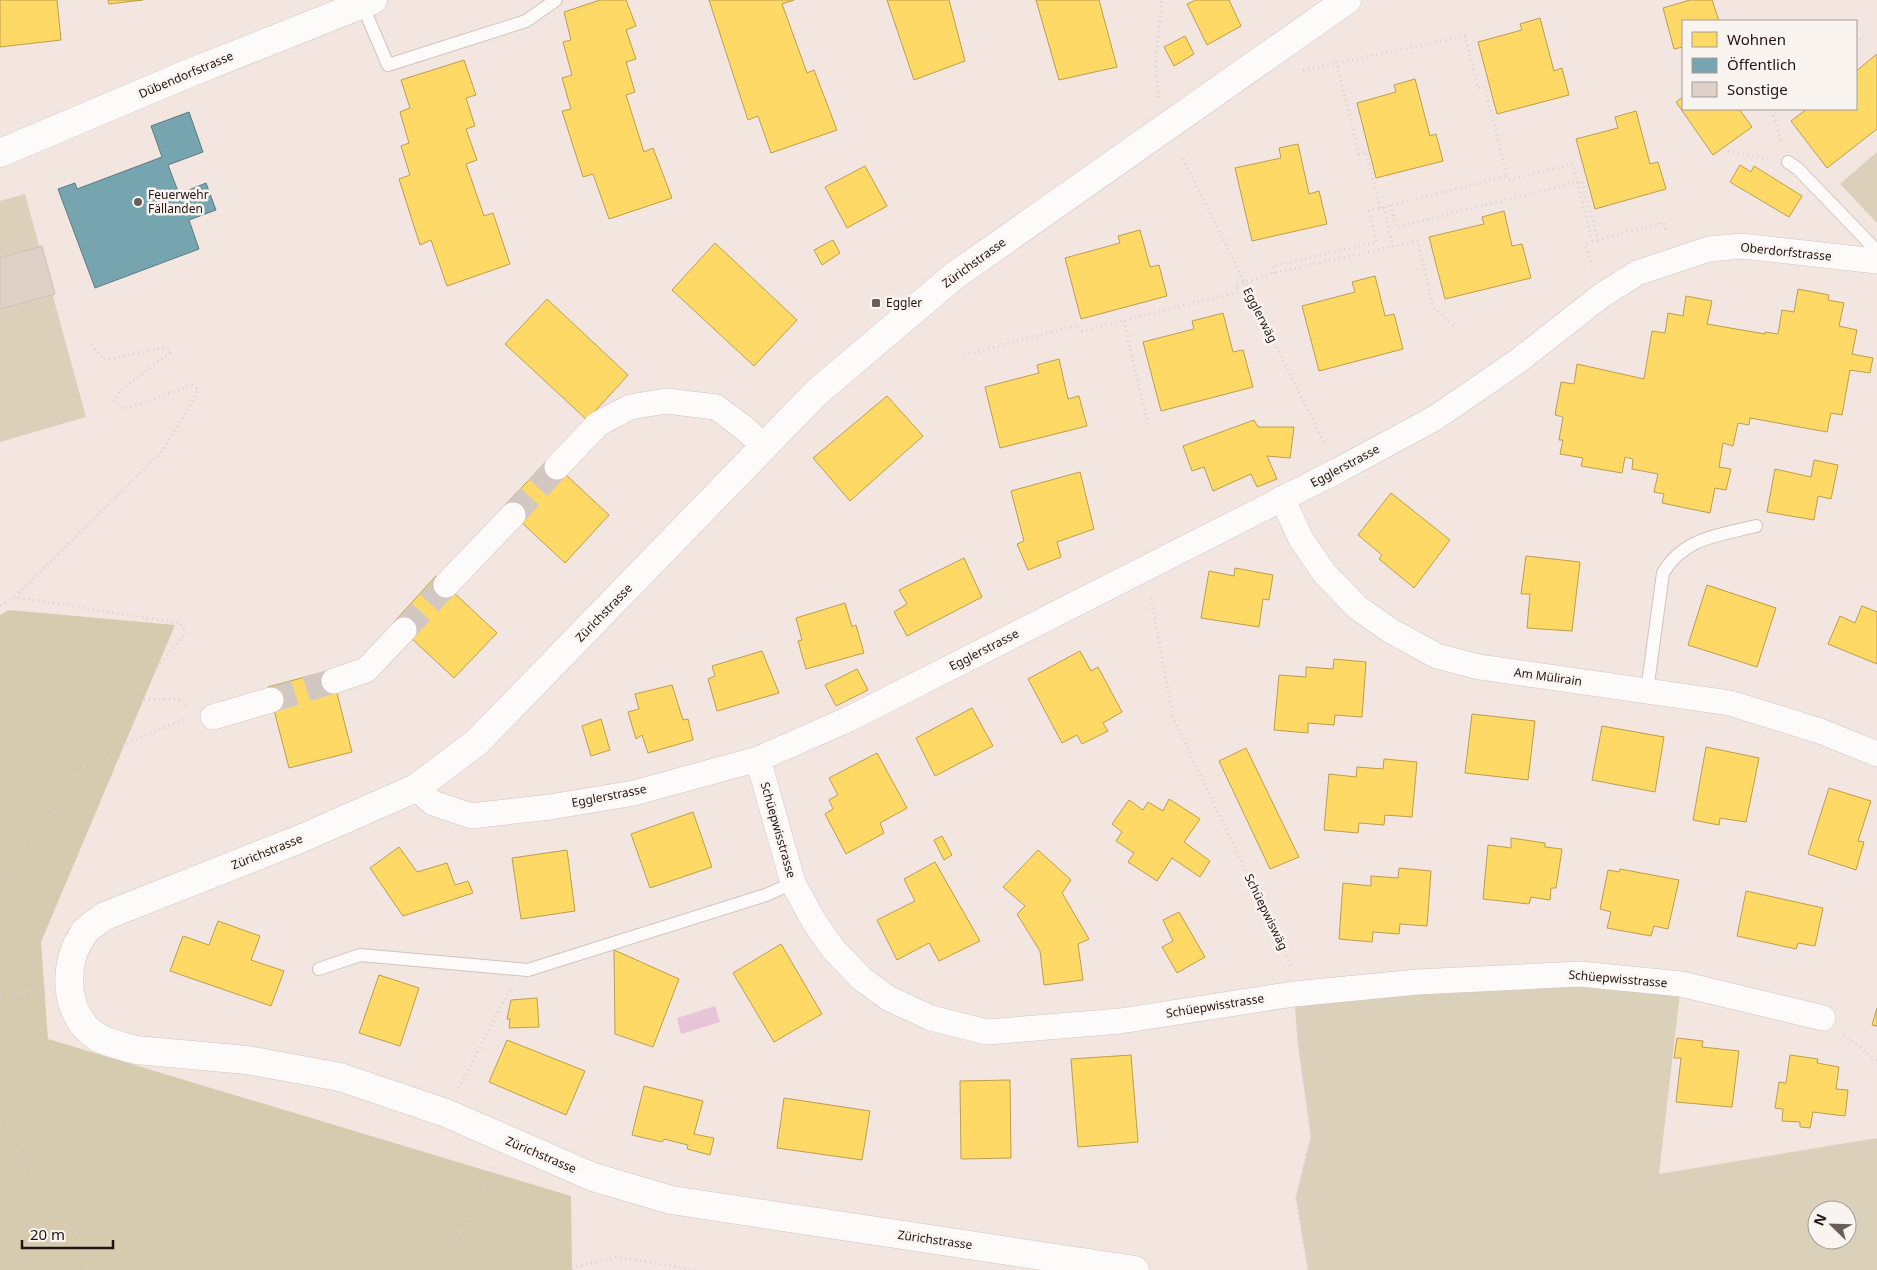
<svg xmlns="http://www.w3.org/2000/svg" width="1877" height="1270" viewBox="0 0 1877 1270" font-family="'Noto Sans',sans-serif">
	<style>
		.green { fill: #dbd1ba; fill-rule: evenodd }
		.forest { fill: #d6cbae }
		.water { fill: #e8c4d9 }
		.homes { fill: #ffd966; stroke: #bc9e4d }
		.public { fill: #76a5af; stroke: #5c7a80 }
		.building { fill: #ded1c7; stroke: #cbc2bc }
		.lines { fill: none; stroke-linecap: round; stroke-linejoin: round }
		.street-tunnel { stroke: #d3c7c2; stroke-width: 25; stroke-dasharray: 25 12; stroke-linecap: butt }
		.lane-casing { stroke: #d0c4bf; stroke-width: 14 }
		.street-casing { stroke: #d0c4bf; stroke-width: 26 }
		.secondary-casing { stroke: #d0c4bf; stroke-width: 29 }
		.path { stroke: #d7d2d1; stroke-width: 3; stroke-dasharray: 1 4; stroke-linecap: butt }
		.lane { stroke: #fdfbfa; stroke-width: 12 }
		.street { stroke: #fdfbfa; stroke-width: 25 }
		.secondary { stroke: #fdfbfa; stroke-width: 28 }
		.poi-dot { fill: #6a5e5a; stroke: #faf4f1; stroke-width: 2 }
		.labels { text-anchor: middle; stroke-width: 5; stroke-linejoin: round; paint-order: stroke }
		.street-label { font-size: 12px; fill: #201512; stroke: #faf4f1 }
		.poi-label { font-size: 12px; fill: #201512; stroke: #faf4f1; text-anchor: start }
	</style>
	<rect width="100%" height="100%" fill="#f3e6e1"/>
	<!-- green -->
	<g class="green">
		<path d="M 1877,152 L 1877,223 L 1840,184 Z"/>
		<path d="M 25,194 L 86,417 L 0,442 L 0,201 Z"/>
		<path d="M 1417,982 L 1681,984 L 1659,1174 L 1877,1138 L 1877,1270 L 1308,1270 L 1296,1197 L 1311,1136 L 1298,1045 L 1294,994 ZM 1817,1210 L 1847,1210 L 1847,1240 L 1817,1240 Z"/>
	</g>
	<!-- forest -->
	<path class="forest" d="M 9,610 L 175,625 L 41,942 L 48,1039 L 571,1196 L 572,1270 L 0,1270 L 0,615 Z"/>
	<!-- water -->
	<path class="water" d="M 715,1006 L 720,1022 L 681,1034 L 677,1018 Z"/>
	<!-- homes -->
	<g class="homes">
		<path d="M 0,0 L 57,0 L 61,40 L 0,47 Z"/>
		<path d="M 108,0 L 143,0 L 109,4 Z"/>
		<path d="M 600,0 L 626,0 L 636,26 L 626,30 L 636,59 L 626,62 L 635,92 L 626,95 L 644,152 L 653,148 L 672,198 L 609,219 L 593,174 L 583,177 L 562,111 L 571,109 L 562,78 L 572,75 L 563,42 L 571,40 L 564,12 Z"/>
		<path d="M 709,0 L 794,0 L 782,4 L 807,73 L 814,70 L 837,130 L 771,153 L 758,116 L 748,120 Z"/>
		<path d="M 887,0 L 949,0 L 965,61 L 914,80 Z"/>
		<path d="M 1036,0 L 1099,0 L 1117,67 L 1059,80 Z"/>
		<path d="M 1196,0 L 1229,0 L 1241,26 L 1207,45 L 1187,4 Z"/>
		<path d="M 1690,0 L 1712,0 L 1719,21 L 1683,21 L 1683,47 L 1674,49 L 1663,8 Z"/>
		<path d="M 1540,18 L 1554,71 L 1562,68 L 1569,95 L 1497,114 L 1478,42 L 1522,30 L 1520,24 Z"/>
		<path d="M 1185,36 L 1194,54 L 1174,66 L 1164,47 Z"/>
		<path d="M 1877,54 L 1877,129 L 1827,168 L 1791,121 L 1807,109 L 1856,109 L 1856,71 Z"/>
		<path d="M 464,60 L 476,95 L 466,98 L 475,126 L 466,129 L 477,160 L 466,164 L 484,216 L 493,213 L 510,264 L 447,286 L 431,240 L 420,245 L 399,179 L 410,175 L 401,146 L 409,143 L 400,112 L 410,108 L 401,80 Z"/>
		<path d="M 1415,79 L 1430,136 L 1436,134 L 1443,161 L 1376,178 L 1357,103 L 1396,92 L 1394,85 Z"/>
		<path d="M 1683,97 L 1683,109 L 1739,109 L 1752,127 L 1713,155 L 1676,102 Z"/>
		<path d="M 1636,111 L 1650,164 L 1658,162 L 1666,189 L 1595,209 L 1576,139 L 1618,128 L 1615,117 Z"/>
		<path d="M 1298,144 L 1309,194 L 1319,191 L 1327,224 L 1252,241 L 1235,168 L 1281,158 L 1279,148 Z"/>
		<path d="M 1740,165 L 1751,172 L 1754,166 L 1802,196 L 1789,217 L 1730,182 Z"/>
		<path d="M 865,166 L 887,206 L 847,228 L 825,187 Z"/>
		<path d="M 1504,211 L 1512,246 L 1522,244 L 1531,278 L 1445,299 L 1429,237 L 1484,224 L 1482,217 Z"/>
		<path d="M 1140,230 L 1150,267 L 1159,265 L 1167,296 L 1081,319 L 1065,258 L 1120,243 L 1118,236 Z"/>
		<path d="M 833,240 L 840,253 L 822,265 L 814,250 Z"/>
		<path d="M 715,243 L 797,320 L 754,366 L 672,290 Z"/>
		<path d="M 1375,276 L 1385,316 L 1394,314 L 1403,349 L 1319,371 L 1302,306 L 1355,292 L 1352,282 Z"/>
		<path d="M 1798,289 L 1829,295 L 1828,300 L 1844,303 L 1839,326 L 1857,330 L 1852,354 L 1873,358 L 1870,373 L 1850,370 L 1842,415 L 1831,413 L 1827,432 L 1750,418 L 1749,425 L 1738,423 L 1733,446 L 1723,443 L 1719,467 L 1731,469 L 1726,490 L 1715,488 L 1710,513 L 1662,503 L 1664,494 L 1654,492 L 1658,474 L 1632,469 L 1633,459 L 1625,457 L 1622,473 L 1581,466 L 1583,458 L 1560,454 L 1563,440 L 1559,440 L 1563,417 L 1555,415 L 1561,382 L 1574,384 L 1577,364 L 1644,379 L 1652,331 L 1665,333 L 1668,313 L 1683,316 L 1686,296 L 1712,301 L 1707,324 L 1765,334 L 1765,332 L 1778,334 L 1782,310 L 1794,312 Z"/>
		<path d="M 547,299 L 628,375 L 587,420 L 505,344 Z"/>
		<path d="M 1223,313 L 1233,352 L 1243,350 L 1253,387 L 1161,411 L 1143,342 L 1194,329 L 1192,321 Z"/>
		<path d="M 1059,359 L 1068,399 L 1079,396 L 1087,426 L 1000,448 L 985,387 L 1039,373 L 1037,365 Z"/>
		<path d="M 887,396 L 923,436 L 850,501 L 813,458 Z"/>
		<path d="M 1254,420 L 1258,427 L 1294,427 L 1290,458 L 1267,456 L 1277,479 L 1257,487 L 1251,474 L 1213,491 L 1204,467 L 1192,471 L 1183,446 Z"/>
		<path d="M 549,459 L 609,515 L 565,563 L 504,506 Z"/>
		<path d="M 1814,460 L 1838,465 L 1831,499 L 1818,496 L 1814,520 L 1767,512 L 1775,469 L 1811,477 Z"/>
		<path d="M 1080,472 L 1094,529 L 1057,542 L 1061,557 L 1028,570 L 1017,544 L 1024,541 L 1011,491 Z"/>
		<path d="M 1391,493 L 1450,540 L 1414,588 L 1379,559 L 1382,555 L 1358,535 Z"/>
		<path d="M 1526,556 L 1580,562 L 1572,631 L 1527,628 L 1530,594 L 1521,594 Z"/>
		<path d="M 964,558 L 982,597 L 907,636 L 894,612 L 907,604 L 899,590 Z"/>
		<path d="M 1235,568 L 1273,575 L 1269,600 L 1263,599 L 1259,627 L 1201,618 L 1209,571 L 1234,576 Z"/>
		<path d="M 436,576 L 497,633 L 454,678 L 394,622 Z"/>
		<path d="M 1707,585 L 1776,608 L 1757,667 L 1688,645 Z"/>
		<path d="M 845,603 L 852,627 L 856,625 L 864,653 L 806,669 L 798,641 L 802,640 L 796,618 Z"/>
		<path d="M 1862,606 L 1877,612 L 1877,664 L 1828,644 L 1840,616 L 1855,623 Z"/>
		<path d="M 762,651 L 779,693 L 717,711 L 708,679 L 715,676 L 712,666 Z"/>
		<path d="M 1080,651 L 1091,671 L 1098,667 L 1122,712 L 1103,723 L 1108,731 L 1082,744 L 1077,735 L 1062,743 L 1028,679 Z"/>
		<path d="M 1334,659 L 1366,662 L 1362,717 L 1335,715 L 1334,725 L 1308,723 L 1308,733 L 1274,730 L 1279,675 L 1306,677 L 1306,667 L 1333,669 Z"/>
		<path d="M 857,669 L 868,690 L 836,706 L 825,685 Z"/>
		<path d="M 331,670 L 352,752 L 289,768 L 268,687 Z"/>
		<path d="M 672,685 L 683,720 L 688,719 L 693,740 L 648,753 L 642,735 L 636,739 L 628,712 L 639,709 L 635,694 Z"/>
		<path d="M 972,708 L 993,746 L 935,776 L 916,738 Z"/>
		<path d="M 1472,714 L 1535,721 L 1528,780 L 1465,773 Z"/>
		<path d="M 601,719 L 610,750 L 591,756 L 582,726 Z"/>
		<path d="M 1602,726 L 1664,737 L 1655,792 L 1592,780 Z"/>
		<path d="M 1706,747 L 1759,758 L 1746,822 L 1720,818 L 1719,825 L 1693,820 Z"/>
		<path d="M 1246,748 L 1299,857 L 1270,869 L 1219,761 Z"/>
		<path d="M 877,753 L 907,808 L 880,823 L 884,833 L 846,854 L 825,814 L 833,809 L 829,800 L 838,795 L 829,778 Z"/>
		<path d="M 1384,759 L 1417,762 L 1412,817 L 1385,815 L 1384,825 L 1359,823 L 1358,833 L 1324,830 L 1329,774 L 1356,777 L 1357,767 L 1383,769 Z"/>
		<path d="M 1829,788 L 1871,801 L 1858,841 L 1864,842 L 1856,870 L 1808,854 Z"/>
		<path d="M 1169,799 L 1200,819 L 1184,842 L 1210,861 L 1200,877 L 1172,858 L 1157,881 L 1128,862 L 1134,853 L 1116,841 L 1122,832 L 1112,824 L 1129,800 L 1143,810 L 1148,802 L 1163,811 Z"/>
		<path d="M 693,812 L 712,867 L 650,888 L 631,834 Z"/>
		<path d="M 942,836 L 952,855 L 944,860 L 934,840 Z"/>
		<path d="M 1511,838 L 1545,843 L 1545,847 L 1562,849 L 1556,888 L 1551,888 L 1550,900 L 1531,897 L 1529,904 L 1483,899 L 1488,845 L 1511,848 Z"/>
		<path d="M 399,847 L 417,872 L 447,863 L 455,885 L 468,881 L 473,893 L 403,916 L 370,868 Z"/>
		<path d="M 567,850 L 575,911 L 521,919 L 512,858 Z"/>
		<path d="M 1038,850 L 1071,880 L 1062,893 L 1089,939 L 1078,944 L 1083,980 L 1044,985 L 1040,951 L 1017,914 L 1025,906 L 1003,887 Z"/>
		<path d="M 935,862 L 980,941 L 939,961 L 929,943 L 897,960 L 877,920 L 915,901 L 904,879 Z"/>
		<path d="M 1399,868 L 1431,871 L 1427,926 L 1400,924 L 1399,934 L 1373,932 L 1372,942 L 1339,939 L 1343,883 L 1371,886 L 1371,876 L 1398,878 Z"/>
		<path d="M 1620,869 L 1679,880 L 1668,929 L 1654,926 L 1651,936 L 1607,928 L 1611,912 L 1600,909 L 1608,870 L 1619,872 Z"/>
		<path d="M 1746,891 L 1823,908 L 1815,946 L 1798,943 L 1796,949 L 1737,936 Z"/>
		<path d="M 1179,912 L 1205,957 L 1177,973 L 1162,947 L 1173,941 L 1163,920 Z"/>
		<path d="M 218,921 L 260,936 L 251,960 L 284,971 L 271,1006 L 170,971 L 183,936 L 209,945 Z"/>
		<path d="M 781,944 L 822,1014 L 774,1042 L 733,973 Z"/>
		<path d="M 614,950 L 679,979 L 653,1047 L 615,1034 Z"/>
		<path d="M 379,975 L 419,988 L 400,1046 L 359,1033 Z"/>
		<path d="M 537,998 L 539,1027 L 509,1028 L 510,1019 L 507,1019 L 511,1000 Z"/>
		<path d="M 1877,1008 L 1877,1026 L 1872,1025 Z"/>
		<path d="M 1677,1038 L 1703,1041 L 1702,1047 L 1739,1051 L 1732,1107 L 1676,1102 L 1681,1058 L 1674,1058 Z"/>
		<path d="M 507,1040 L 585,1071 L 566,1115 L 489,1082 Z"/>
		<path d="M 1131,1055 L 1138,1142 L 1078,1147 L 1071,1059 Z"/>
		<path d="M 1790,1055 L 1818,1059 L 1817,1063 L 1839,1067 L 1836,1089 L 1848,1090 L 1845,1116 L 1813,1112 L 1810,1128 L 1800,1127 L 1800,1122 L 1782,1121 L 1783,1109 L 1775,1108 L 1779,1082 L 1786,1083 Z"/>
		<path d="M 1010,1080 L 1011,1158 L 961,1159 L 960,1081 Z"/>
		<path d="M 644,1086 L 703,1101 L 694,1134 L 714,1138 L 710,1155 L 687,1149 L 688,1145 L 664,1139 L 662,1142 L 632,1135 Z"/>
		<path d="M 784,1098 L 870,1111 L 862,1160 L 777,1148 Z"/>
	</g>
	<!-- public -->
	<path class="public" d="M 189,112 L 203,152 L 168,165 L 179,194 L 206,183 L 216,210 L 189,220 L 199,249 L 95,288 L 58,189 L 75,183 L 77,189 L 162,157 L 151,126 Z"/>
	<!-- building -->
	<path class="building" d="M 42,246 L 55,294 L 0,309 L 0,258 Z"/>
	<g class="lines">
		<!-- street-tunnel -->
		<g class="street-tunnel">
			<path d="M 513,515 L 557,467"/>
			<path d="M 404,630 L 446,585"/>
			<path d="M 271,700 L 334,681"/>
		</g>
		<!-- lane casing -->
		<g class="lane-casing">
			<g id="lane">
				<path d="M 362,4 L 388,65 L 526,21 L 556,0"/>
				<path d="M 1788,162 L 1798,169 L 1877,251"/>
				<path d="M 1647,691 L 1663,573 C 1683,538 1719,535 1756,526"/>
				<path d="M 319,969 L 360,955 L 528,970 L 766,895 L 793,883"/>
			</g>
		</g>
		<!-- street casing -->
		<g class="street-casing">
			<g id="street">
				<path d="M 557,467 L 598,424 L 630,407 L 666,401 L 716,407 L 743,427 L 764,446"/>
				<path d="M 1282,498 L 1301,539 L 1325,574 L 1358,608 L 1391,631 L 1437,656 L 1479,667 L 1730,703 L 1820,731 L 1877,754"/>
				<path d="M 446,585 L 513,515"/>
				<path d="M 334,681 L 366,670 L 404,630"/>
				<path d="M 213,717 L 271,700"/>
				<path d="M 758,759 L 793,883 L 815,923 L 834,950 L 862,979 L 888,998 L 931,1018 L 987,1032 L 1120,1021 L 1294,994 L 1417,982 L 1580,974 L 1681,984 L 1823,1018"/>
				<path d="M 416,788 L 433,803 L 471,816 L 550,807 L 634,793 L 758,759 L 849,719 L 1337,471 L 1435,418 L 1518,361 L 1601,296 L 1637,273 L 1709,249 L 1742,246 L 1877,261"/>
			</g>
		</g>
		<!-- secondary casing -->
		<g class="secondary-casing">
			<g id="secondary">
				<path d="M 0,153 L 187,74 L 373,0"/>
				<path d="M 1135,1270 L 671,1200 L 593,1177 L 446,1113 L 340,1077 L 247,1060 L 136,1050 C 122,1046 105,1043 93,1034 C 64,1012 63,964 82,936 C 87,927 97,922 105,916 L 300,839 L 416,788 L 477,742 L 816,393 L 954,276 L 1347,0"/>
			</g>
		</g>
		<!-- path -->
		<g class="path">
			<path d="M 1856,43 L 1864,36"/>
			<path d="M 1336,61 L 1359,154 L 1366,152 L 1380,208"/>
			<path d="M 1158,97 L 1156,60 L 1162,0"/>
			<path d="M 1780,109 L 1773,115 L 1782,143"/>
			<path d="M 1728,151 L 1768,159"/>
			<path d="M 1183,159 L 1325,445"/>
			<path d="M 1507,176 L 1508,180 L 1573,164 L 1592,241 L 1585,245 L 1593,269"/>
			<path d="M 1391,205 L 1396,227 L 1582,181 L 1598,240 L 1664,222 L 1666,233"/>
			<path d="M 1384,207 L 1393,248"/>
			<path d="M 1274,273 L 1273,266 L 1377,242 L 1369,211 L 1507,176 L 1485,87 L 1478,88 L 1465,36 L 1300,71"/>
			<path d="M 1124,321 L 1148,426"/>
			<path d="M 91,345 L 104,360 L 167,347 L 170,352 L 119,392 L 114,402 L 125,409 L 192,385 L 198,389 L 195,397 L 163,450 L 15,597 L 180,623 L 187,632 L 135,693 L 135,699 L 183,700 L 187,708"/>
			<path d="M 964,355 L 1079,325 L 1082,331 L 1238,292 L 1236,285 L 1274,273 L 1418,241 L 1433,307 L 1454,326"/>
			<path d="M 1151,598 L 1173,718 L 1292,967"/>
			<path d="M 0,605 L 15,597"/>
			<path d="M 0,885 L 27,853 L 78,774 L 98,755 L 185,719"/>
			<path d="M 0,996 L 42,990"/>
			<path d="M 1296,1021 L 1311,1136 L 1296,1197 L 1308,1270"/>
			<path d="M 1844,1035 L 1877,1061"/>
			<path d="M 459,1088 L 510,989"/>
			<path d="M 0,1125 L 58,1210 L 89,1270"/>
			<path d="M 431,1270 L 469,1222 L 494,1166"/>
			<path d="M 573,1270 L 575,1267 L 618,1257 L 696,1270"/>
		</g>
		<!-- lane -->
		<use href="#lane" class="lane"/>
		<!-- street -->
		<use href="#street" class="street"/>
		<!-- secondary -->
		<use href="#secondary" class="secondary"/>
	</g>
	<!-- markers -->
	<g class="poi-dot">
		<circle cx="138" cy="202" r="5"/>
		<rect x="871" y="298" width="10" height="10" rx="2.5"/>
	</g>
	<g class="labels">
		<!-- street labels -->
		<g class="street-label">
			<text transform="translate(186 75) rotate(-23)" y="4">Dübendorfstrasse</text>
			<text transform="translate(1786 252) rotate(6)" y="4">Oberdorfstrasse</text>
			<text transform="translate(974 263) rotate(-36)" y="4">Zürichstrasse</text>
			<text transform="translate(1260 315) rotate(63)" y="4">Egglerwäg</text>
			<text transform="translate(1345 466) rotate(-28)" y="4">Egglerstrasse</text>
			<text transform="translate(604 613) rotate(-46)" y="4">Zürichstrasse</text>
			<text transform="translate(984 650) rotate(-27)" y="4">Egglerstrasse</text>
			<text transform="translate(1548 677) rotate(8)" y="4">Am Mülirain</text>
			<text transform="translate(609 796) rotate(-11)" y="4">Egglerstrasse</text>
			<text transform="translate(778 830) rotate(74)" y="4">Schüepwisstrasse</text>
			<text transform="translate(267 852) rotate(-22)" y="4">Zürichstrasse</text>
			<text transform="translate(1266 912) rotate(64)" y="4">Schüepwiswäg</text>
			<text transform="translate(1618 979) rotate(5)" y="4">Schüepwisstrasse</text>
			<text transform="translate(1215 1006) rotate(-9)" y="4">Schüepwisstrasse</text>
			<text transform="translate(541 1155) rotate(23)" y="4">Zürichstrasse</text>
			<text transform="translate(935 1240) rotate(8)" y="4">Zürichstrasse</text>
		</g>
		<!-- poi labels -->
		<g class="poi-label">
			<text x="148" y="199">Feuerwehr<tspan x="148" dy="14">Fällanden</tspan></text>
			<text x="886" y="307">Eggler</text>
		</g>
	</g>
	<!-- legend -->
	<rect x="1682" y="20" width="175" height="90" fill="#faf4f1" stroke="#a39b98"/>
	<rect x="1692" y="32" width="25" height="15" fill="#ffd966" stroke="#a39b98"/>
	<text x="1727" y="45" font-size="15" fill="#201512">Wohnen</text>
	<rect x="1692" y="58" width="25" height="15" fill="#76a5af" stroke="#a39b98"/>
	<text x="1727" y="70" font-size="15" fill="#201512">Öffentlich</text>
	<rect x="1692" y="82" width="25" height="15" fill="#ded1c7" stroke="#a39b98"/>
	<text x="1727" y="95" font-size="15" fill="#201512">Sonstige</text>
	<!-- north arrow -->
	<g transform="translate(1832 1225) rotate(293)"><circle r="24" fill="#faf4f1" stroke="#a39b98"/>
	<path d="M0-4L9 19L0 12L-9 19Z" fill="#6a5e5a"/>
	<text y="-8" font-size="14" font-weight="bold" text-anchor="middle" fill="#201512">N</text>
	</g>
	<!-- scale -->
	<path d="M22 1240v8h91v-8" fill="none" stroke="#201512" stroke-width="2.5"/>
	<text x="30" y="1240" font-size="15" fill="#201512" stroke="#faf4f1" stroke-width="4" paint-order="stroke">20 m</text>
</svg>
